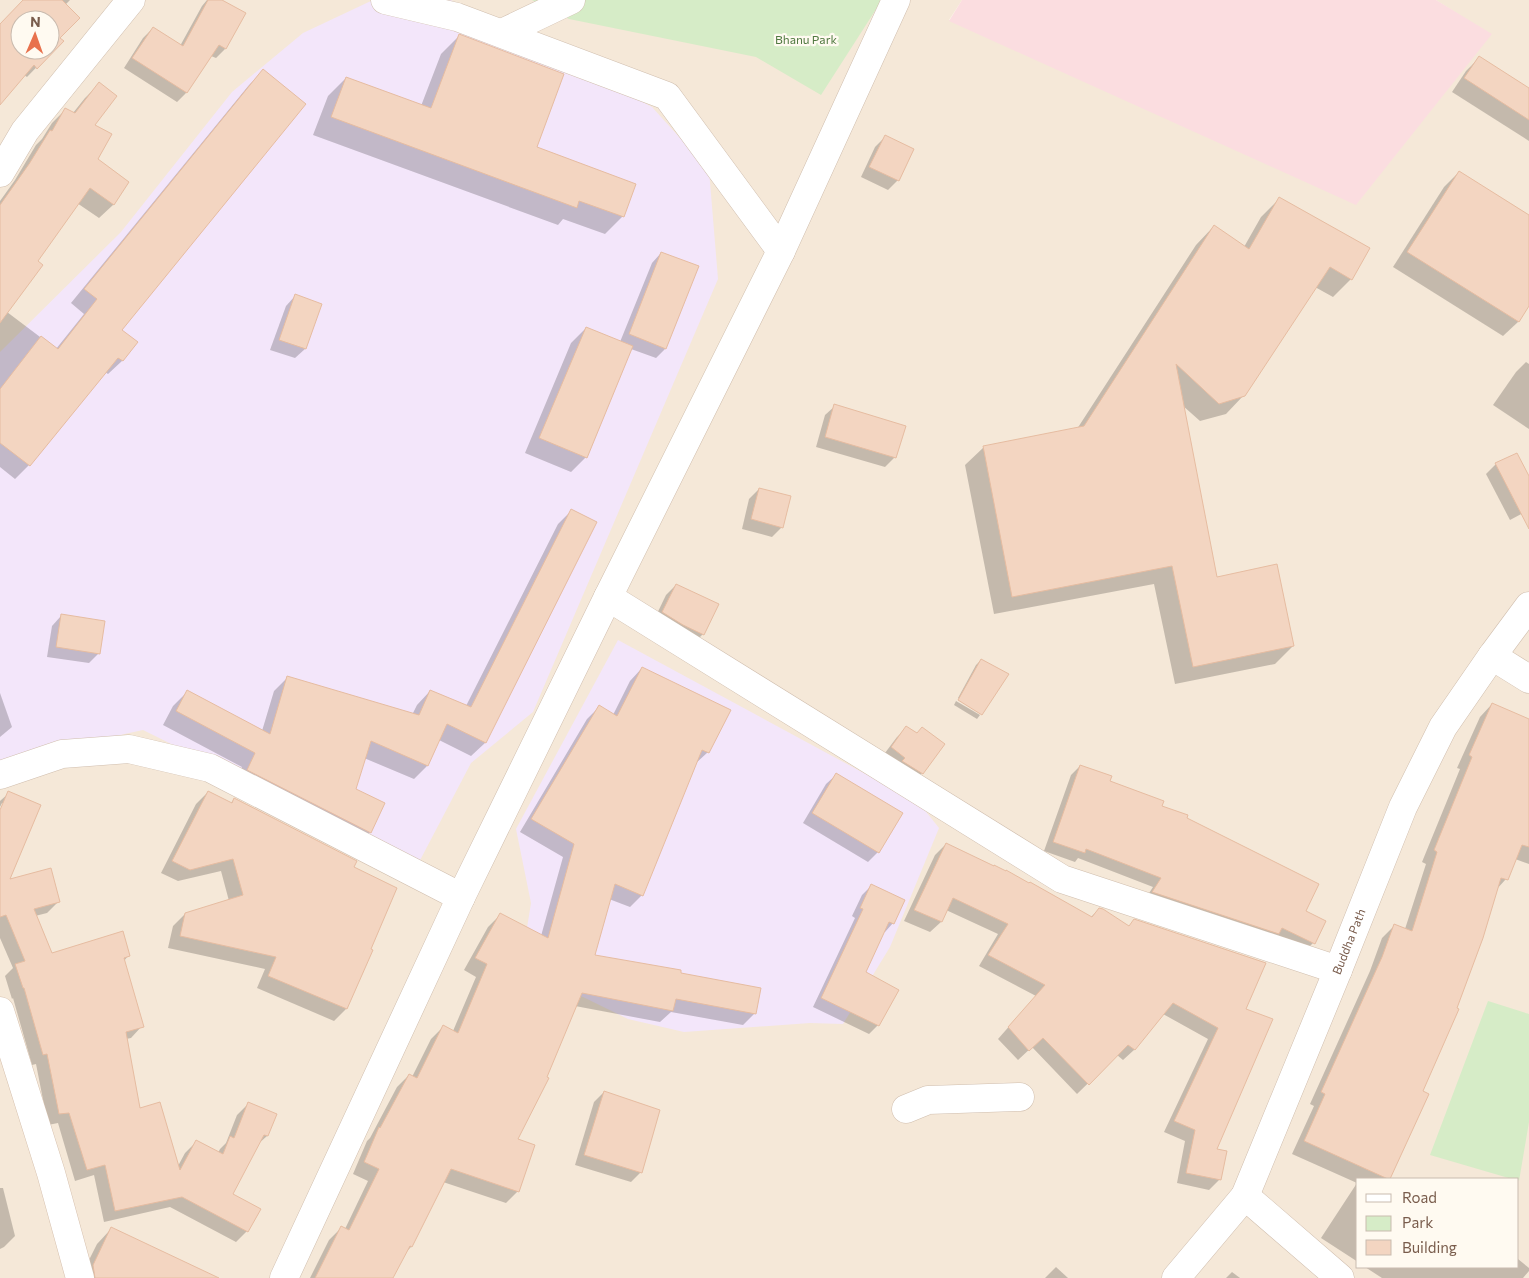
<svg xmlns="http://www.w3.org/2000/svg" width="1529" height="1278" viewBox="0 0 1529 1278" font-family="Commissioner,sans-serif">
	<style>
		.residential { fill: #f5e8d8; fill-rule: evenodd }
		.education { fill: #f3e6fa }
		.medical { fill: #fbdde0 }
		.green { fill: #d6ecc7 }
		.shadow { fill: #0003; fill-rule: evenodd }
		.building { fill: #f3d5c1; stroke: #e6bca1; fill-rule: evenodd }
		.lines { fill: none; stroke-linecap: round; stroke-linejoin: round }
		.minor-casing { stroke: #d0beae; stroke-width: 29 }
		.tertiary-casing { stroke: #d0beae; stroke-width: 29 }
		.secondary-casing { stroke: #d6c0ae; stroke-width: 29 }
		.minor { stroke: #fff; stroke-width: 28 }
		.tertiary { stroke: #fff; stroke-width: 28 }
		.secondary { stroke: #fff; stroke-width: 28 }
		.labels { text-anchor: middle; stroke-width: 4.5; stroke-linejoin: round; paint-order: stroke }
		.park-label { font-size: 12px; fill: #517941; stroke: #fffaf1 }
		.street-label { font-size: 12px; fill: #795c4c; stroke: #fffaf1 }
	</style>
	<rect width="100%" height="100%" fill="#fdf6ea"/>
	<!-- residential -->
	<path class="residential" d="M 0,0 L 962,0 L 949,20 L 1491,35 L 1436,0 L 1529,0 L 1529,1278 L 0,1278 ZM 20,20 L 50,20 L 50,50 L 20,50 ZM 1358,1179 L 1518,1179 L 1518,1267 L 1358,1267 Z"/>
	<!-- education -->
	<g class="education">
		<path d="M 373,0 L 451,0 L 652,107 L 709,170 L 718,279 L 533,712 L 471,763 L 417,866 L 143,730 L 0,761 L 0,352 L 121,232 L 232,92 L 303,33 Z"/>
		<path d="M 618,640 L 919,803 L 939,828 L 890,947 L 843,1024 L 810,1023 L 684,1032 L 628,1019 L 583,997 L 518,984 L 531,903 L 516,829 Z"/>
	</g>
	<!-- medical -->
	<path class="medical" d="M 962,0 L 1436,0 L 1492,34 L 1356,205 L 949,21 Z"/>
	<!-- green -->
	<g class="green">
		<path d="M 532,0 L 882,0 L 821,95 L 756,57 L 569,19 Z"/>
		<path d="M 1488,1001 L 1529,1014 L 1529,1122 L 1519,1181 L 1518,1179 L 1512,1179 L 1430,1155 Z"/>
	</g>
	<!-- shadow -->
	<g class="shadow">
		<path d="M 24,0 L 70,0 L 65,5 L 59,38 L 62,41 L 27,77 L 24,75 L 0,103 L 0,25 ZM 20,20 L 50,20 L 50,50 L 20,50 Z"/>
		<path d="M 207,0 L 219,0 L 225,49 L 216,58 L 211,56 L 186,93 L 177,102 L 124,68 L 143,38 L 153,28 L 180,46 L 202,6 Z"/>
		<path d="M 459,36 L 535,148 L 623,216 L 605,234 L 563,219 L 558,225 L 313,135 L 328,96 L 346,78 L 421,106 L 441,54 Z"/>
		<path d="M 1479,58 L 1529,90 L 1529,141 L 1452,92 L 1466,71 Z"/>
		<path d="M 263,71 L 120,330 L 136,342 L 122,361 L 108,374 L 105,372 L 29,465 L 15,479 L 0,467 L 0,201 L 15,180 L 36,145 L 42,139 L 52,123 L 66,109 L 73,113 L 85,98 L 99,84 L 93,125 L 96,159 L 128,182 L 113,205 L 99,218 L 77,203 L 36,262 L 7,312 L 56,349 L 84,314 L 71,303 L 249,85 Z"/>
		<path d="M 885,137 L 913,150 L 898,180 L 888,190 L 861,177 L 875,147 Z"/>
		<path d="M 1459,172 L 1529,217 L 1529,304 L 1518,322 L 1503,336 L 1393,267 L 1444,187 Z"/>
		<path d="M 1279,199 L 1351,279 L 1333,297 L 1315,287 L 1244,395 L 1226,414 L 1200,421 L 1182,405 L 1216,578 L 1293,646 L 1275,664 L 1175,684 L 1154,584 L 994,614 L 965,465 L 984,447 L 1077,429 L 1196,245 L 1214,226 L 1244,247 L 1261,217 Z"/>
		<path d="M 661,253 L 665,349 L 656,358 L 631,349 L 586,457 L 571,472 L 525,453 L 571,343 L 586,328 L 620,342 L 652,263 Z"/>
		<path d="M 295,296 L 305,349 L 295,358 L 270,350 L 286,306 Z"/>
		<path d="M 1526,362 L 1529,364 L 1529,429 L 1493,405 L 1516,372 Z"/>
		<path d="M 835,406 L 895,457 L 885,467 L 816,447 L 825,415 Z"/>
		<path d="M 1496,464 L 1529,479 L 1529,510 L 1510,520 L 1486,474 Z"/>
		<path d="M 759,489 L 782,527 L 772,537 L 742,529 L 749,499 Z"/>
		<path d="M 572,510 L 596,522 L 485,743 L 471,756 L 439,740 L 427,766 L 414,779 L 364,758 L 355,790 L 370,832 L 356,846 L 234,784 L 242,767 L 163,725 L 173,706 L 187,692 L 262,731 L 274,691 L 288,677 L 412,715 L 417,705 L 430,691 L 466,706 L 558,524 Z"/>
		<path d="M 676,585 L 703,634 L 693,644 L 653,622 L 666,595 Z"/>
		<path d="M 61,616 L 99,653 L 89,663 L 47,657 L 52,626 Z"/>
		<path d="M 981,660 L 982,713 L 958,698 L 976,665 Z"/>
		<path d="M 642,668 L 708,752 L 695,764 L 642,895 L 630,907 L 609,899 L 594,956 L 679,974 L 755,1013 L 743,1025 L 671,1012 L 660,1022 L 575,1006 L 516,1140 L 518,1191 L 506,1203 L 443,1182 L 411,1247 L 405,1253 L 392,1278 L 310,1278 L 329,1240 L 341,1228 L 345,1229 L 368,1181 L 353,1174 L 367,1141 L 370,1138 L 397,1087 L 409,1075 L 412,1077 L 431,1039 L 443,1027 L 453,1031 L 476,977 L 464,970 L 488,927 L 500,915 L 541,936 L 563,857 L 520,832 L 587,719 L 599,707 L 613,715 L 630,681 Z"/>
		<path d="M 0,693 L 12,727 L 0,737 Z"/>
		<path d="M 956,701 L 980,715 L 977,719 L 954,705 Z"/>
		<path d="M 1492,704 L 1529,721 L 1529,864 L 1515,859 L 1506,879 L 1496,890 L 1421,1091 L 1427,1094 L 1388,1179 L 1358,1179 L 1358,1262 L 1321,1238 L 1357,1183 L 1292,1154 L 1314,1106 L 1310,1104 L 1370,971 L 1382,938 L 1394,926 L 1405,929 L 1426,864 L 1422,862 L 1460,769 L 1457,768 L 1480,717 Z"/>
		<path d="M 907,728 L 916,735 L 943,745 L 922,773 L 912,783 L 882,757 L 897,737 Z"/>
		<path d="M 1080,766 L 1109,782 L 1185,818 L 1304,912 L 1313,943 L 1304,952 L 1144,901 L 1153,887 L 1078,858 L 1075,862 L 1044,851 L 1071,775 Z"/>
		<path d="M 836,775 L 878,852 L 868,862 L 803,823 L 826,784 Z"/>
		<path d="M 208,792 L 230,804 L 234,799 L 353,868 L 369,950 L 371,950 L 346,1009 L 334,1021 L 257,988 L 265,969 L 168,948 L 173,926 L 185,914 L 229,901 L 221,871 L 178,881 L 161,873 L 196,804 Z"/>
		<path d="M 9,793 L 0,867 L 0,814 L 5,803 L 2,803 L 0,807 L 0,801 Z"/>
		<path d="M 946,844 L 1091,917 L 1099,909 L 1128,927 L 1134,921 L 1244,1010 L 1216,1150 L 1220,1179 L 1209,1190 L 1177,1183 L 1185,1141 L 1164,1132 L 1208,1039 L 1163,1014 L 1134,1050 L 1123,1060 L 1117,1055 L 1077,1094 L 1032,1047 L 1018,1060 L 998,1039 L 1036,996 L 979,966 L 998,934 L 946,910 L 941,922 L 930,932 L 904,921 L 935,855 Z"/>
		<path d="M 0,882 L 58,902 L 47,913 L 35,916 L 51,954 L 128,956 L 124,961 L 142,1026 L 131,1038 L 126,1039 L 139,1109 L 178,1166 L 185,1153 L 196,1142 L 218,1153 L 220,1149 L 226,1143 L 237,1115 L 248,1104 L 267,1136 L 257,1145 L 231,1194 L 247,1231 L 236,1242 L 170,1207 L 104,1222 L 94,1175 L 75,1181 L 58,1123 L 48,1125 L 36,1064 L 32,1065 L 13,998 L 12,999 L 5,976 L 13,968 L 0,938 Z"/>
		<path d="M 871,886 L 893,923 L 885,932 L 883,931 L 864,972 L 878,1025 L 869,1034 L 813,1007 L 855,918 L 852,916 L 862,895 Z"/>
		<path d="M 604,1092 L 641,1172 L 631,1182 L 575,1165 L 594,1102 Z"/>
		<path d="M 0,1188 L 3,1188 L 15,1236 L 4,1247 L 0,1249 Z"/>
		<path d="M 111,1229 L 211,1278 L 80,1278 L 97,1244 Z"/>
		<path d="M 1518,1259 L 1529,1268 L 1529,1271 L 1523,1278 L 1382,1278 L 1365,1267 L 1518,1267 Z"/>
		<path d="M 1056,1267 L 1068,1278 L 1045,1278 Z"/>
		<path d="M 1232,1272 L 1240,1278 L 1226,1278 Z"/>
	</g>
	<!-- building -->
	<g class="building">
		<path d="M 23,0 L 62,0 L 80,18 L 60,38 L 64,41 L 37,69 L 34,65 L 0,105 L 0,24 ZM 20,20 L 50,20 L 50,50 L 20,50 Z"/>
		<path d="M 208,0 L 222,0 L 246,13 L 226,49 L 219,45 L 187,93 L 132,58 L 153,27 L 183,46 Z"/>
		<path d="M 459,34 L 564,74 L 537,147 L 636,184 L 624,217 L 579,201 L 577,208 L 331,117 L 346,77 L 431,108 Z"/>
		<path d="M 1479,56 L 1529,88 L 1529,120 L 1464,78 Z"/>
		<path d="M 263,69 L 306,104 L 122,330 L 138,342 L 123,361 L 118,358 L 30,466 L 0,443 L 0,389 L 41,336 L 58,349 L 97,299 L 84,289 Z"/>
		<path d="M 99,82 L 117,96 L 95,125 L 112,134 L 98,159 L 129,182 L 114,205 L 90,188 L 38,261 L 43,265 L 0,323 L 0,205 L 29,164 L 50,130 L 52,131 L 65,108 L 75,113 Z"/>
		<path d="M 885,135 L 914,149 L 899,181 L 869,167 Z"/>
		<path d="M 1459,171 L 1529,215 L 1529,306 L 1519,322 L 1407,252 Z"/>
		<path d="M 1279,197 L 1370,248 L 1352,280 L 1330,267 L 1245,396 L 1219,404 L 1176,364 L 1217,577 L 1277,564 L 1294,646 L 1193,667 L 1172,566 L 1012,597 L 983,446 L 1084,426 L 1214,225 L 1249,249 Z"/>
		<path d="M 661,252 L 699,266 L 666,349 L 629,334 Z"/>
		<path d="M 295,294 L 322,304 L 306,349 L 279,340 Z"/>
		<path d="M 586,327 L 633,346 L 587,458 L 539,438 Z"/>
		<path d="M 834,404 L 906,426 L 896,458 L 825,437 Z"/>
		<path d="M 1517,453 L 1529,476 L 1529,529 L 1495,463 Z"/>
		<path d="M 759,488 L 791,496 L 783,528 L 751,519 Z"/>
		<path d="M 571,509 L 597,522 L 486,743 L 447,724 L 428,766 L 371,741 L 356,789 L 385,803 L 371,833 L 247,770 L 255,753 L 176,711 L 187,690 L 270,734 L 287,676 L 419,715 L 430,690 L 471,707 Z"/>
		<path d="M 676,584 L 719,604 L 704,635 L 683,625 L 662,612 Z"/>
		<path d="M 61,614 L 105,621 L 100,654 L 56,647 Z"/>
		<path d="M 981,659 L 1009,674 L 982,715 L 958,700 Z"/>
		<path d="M 642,667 L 731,710 L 709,753 L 702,750 L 643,896 L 615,884 L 595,955 L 681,970 L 681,973 L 761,988 L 756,1014 L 676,999 L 673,1011 L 582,993 L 547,1077 L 549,1078 L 518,1139 L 535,1145 L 519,1192 L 451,1169 L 412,1247 L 410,1246 L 393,1278 L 315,1278 L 341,1226 L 349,1230 L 379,1169 L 364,1162 L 379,1127 L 380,1128 L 409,1074 L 417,1078 L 443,1025 L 458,1033 L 487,964 L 475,958 L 500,913 L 548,938 L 574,844 L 531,819 L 599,705 L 617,716 Z"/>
		<path d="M 1492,703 L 1529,719 L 1529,847 L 1522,845 L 1508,880 L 1501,878 L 1483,938 L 1457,1008 L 1459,1009 L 1423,1091 L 1429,1094 L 1390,1179 L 1388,1179 L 1304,1141 L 1325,1094 L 1321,1092 L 1382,957 L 1394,924 L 1412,931 L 1437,852 L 1434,850 L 1472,757 L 1469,755 Z"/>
		<path d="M 906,726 L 917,733 L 922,727 L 945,744 L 923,774 L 902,761 L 905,758 L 891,747 Z"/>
		<path d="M 1080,765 L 1112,776 L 1110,781 L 1164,801 L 1162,806 L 1188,815 L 1187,818 L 1319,884 L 1306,911 L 1326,921 L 1315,944 L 1282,928 L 1279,934 L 1152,892 L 1161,878 L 1086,849 L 1085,853 L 1053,842 Z"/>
		<path d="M 836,773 L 903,813 L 879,853 L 812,813 Z"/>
		<path d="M 8,791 L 41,805 L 10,879 L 51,868 L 60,902 L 34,909 L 52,953 L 123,931 L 130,956 L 124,958 L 144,1027 L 126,1032 L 140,1108 L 160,1102 L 180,1170 L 196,1140 L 223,1154 L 230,1136 L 234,1138 L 248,1102 L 277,1114 L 268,1136 L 264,1135 L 233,1194 L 261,1209 L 248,1232 L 182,1197 L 115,1211 L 105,1165 L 87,1170 L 69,1113 L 59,1114 L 47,1054 L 43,1055 L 24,988 L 23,988 L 15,964 L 25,961 L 6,915 L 0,917 L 0,810 Z"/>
		<path d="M 208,791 L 232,803 L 234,798 L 357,861 L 354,867 L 397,888 L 371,949 L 373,950 L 347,1009 L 268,976 L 276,957 L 180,936 L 185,913 L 243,895 L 233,859 L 190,870 L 172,861 Z"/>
		<path d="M 946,843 L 994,866 L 994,865 L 1006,871 L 1006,870 L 1029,883 L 1030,882 L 1092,917 L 1099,908 L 1103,909 L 1129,926 L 1134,919 L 1266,963 L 1246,1009 L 1273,1019 L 1217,1149 L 1227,1151 L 1221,1180 L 1186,1173 L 1195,1130 L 1174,1121 L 1218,1028 L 1173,1003 L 1135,1050 L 1128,1045 L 1089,1085 L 1043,1038 L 1029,1051 L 1008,1027 L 1045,985 L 988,955 L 1008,924 L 953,898 L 942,922 L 914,910 Z"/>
		<path d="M 871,884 L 905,900 L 894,924 L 889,922 L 866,972 L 899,990 L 879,1026 L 821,998 L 863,909 L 860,908 Z"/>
		<path d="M 604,1091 L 660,1110 L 642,1173 L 584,1155 Z"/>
		<path d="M 111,1227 L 219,1278 L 95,1278 L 93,1265 Z"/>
	</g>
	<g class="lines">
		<!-- minor casing -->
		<g class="minor-casing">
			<g id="minor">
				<path d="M 385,0 L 457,17 L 667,96 L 781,251"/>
				<path d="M 502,33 L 571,0"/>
				<path d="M 0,173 L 25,131 L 131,0"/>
				<path d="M 608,597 L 1062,879 L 1338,970"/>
				<path d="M 1492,656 L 1529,679"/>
				<path d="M 0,775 L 62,754 L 129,749 L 210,768 L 461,897"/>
				<path d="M 906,1109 L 928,1100 L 1020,1097"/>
			</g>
		</g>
		<!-- tertiary casing -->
		<g class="tertiary-casing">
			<g id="tertiary">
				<path d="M 1245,1196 L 1340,1278"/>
				<path d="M 284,1278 L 461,897 L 608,597 L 781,251 L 896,0"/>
				<path id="s1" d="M 1176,1278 L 1245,1196 L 1338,970 L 1403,807 L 1443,727 L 1492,656 L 1529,606"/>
			</g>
		</g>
		<!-- secondary casing -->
		<g class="secondary-casing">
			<path id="secondary" d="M 0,1011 L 51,1173 L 80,1278"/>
		</g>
		<!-- minor -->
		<use href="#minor" class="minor"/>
		<!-- tertiary -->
		<use href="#tertiary" class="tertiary"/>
		<!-- secondary -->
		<use href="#secondary" class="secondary"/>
	</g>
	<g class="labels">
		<!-- park labels -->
		<g class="park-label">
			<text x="806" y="44">Bhanu Park</text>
		</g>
		<!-- street labels -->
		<g class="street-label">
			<text dy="4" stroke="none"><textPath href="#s1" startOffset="382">Buddha Path</textPath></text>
		</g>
	</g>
	<!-- legend -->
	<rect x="1356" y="1178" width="162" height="90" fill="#fffaf1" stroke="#c9bbaf"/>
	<rect x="1366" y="1194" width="25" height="8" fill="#ffffff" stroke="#c9bbaf"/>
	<text x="1402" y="1203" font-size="15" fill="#795c4c">Road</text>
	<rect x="1366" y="1216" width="25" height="15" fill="#d6ecc7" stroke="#c9bbaf"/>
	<text x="1402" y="1228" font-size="15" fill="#795c4c">Park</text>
	<rect x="1366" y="1240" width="25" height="15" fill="#f3d5c1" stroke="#c9bbaf"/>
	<text x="1402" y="1253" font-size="15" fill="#795c4c">Building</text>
	<!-- north arrow -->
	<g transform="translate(35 35) rotate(2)"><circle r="24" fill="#fffaf1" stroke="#c9bbaf"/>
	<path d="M0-4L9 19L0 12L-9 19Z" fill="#e8714d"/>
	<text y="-8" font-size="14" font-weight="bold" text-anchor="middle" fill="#795c4c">N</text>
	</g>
</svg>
